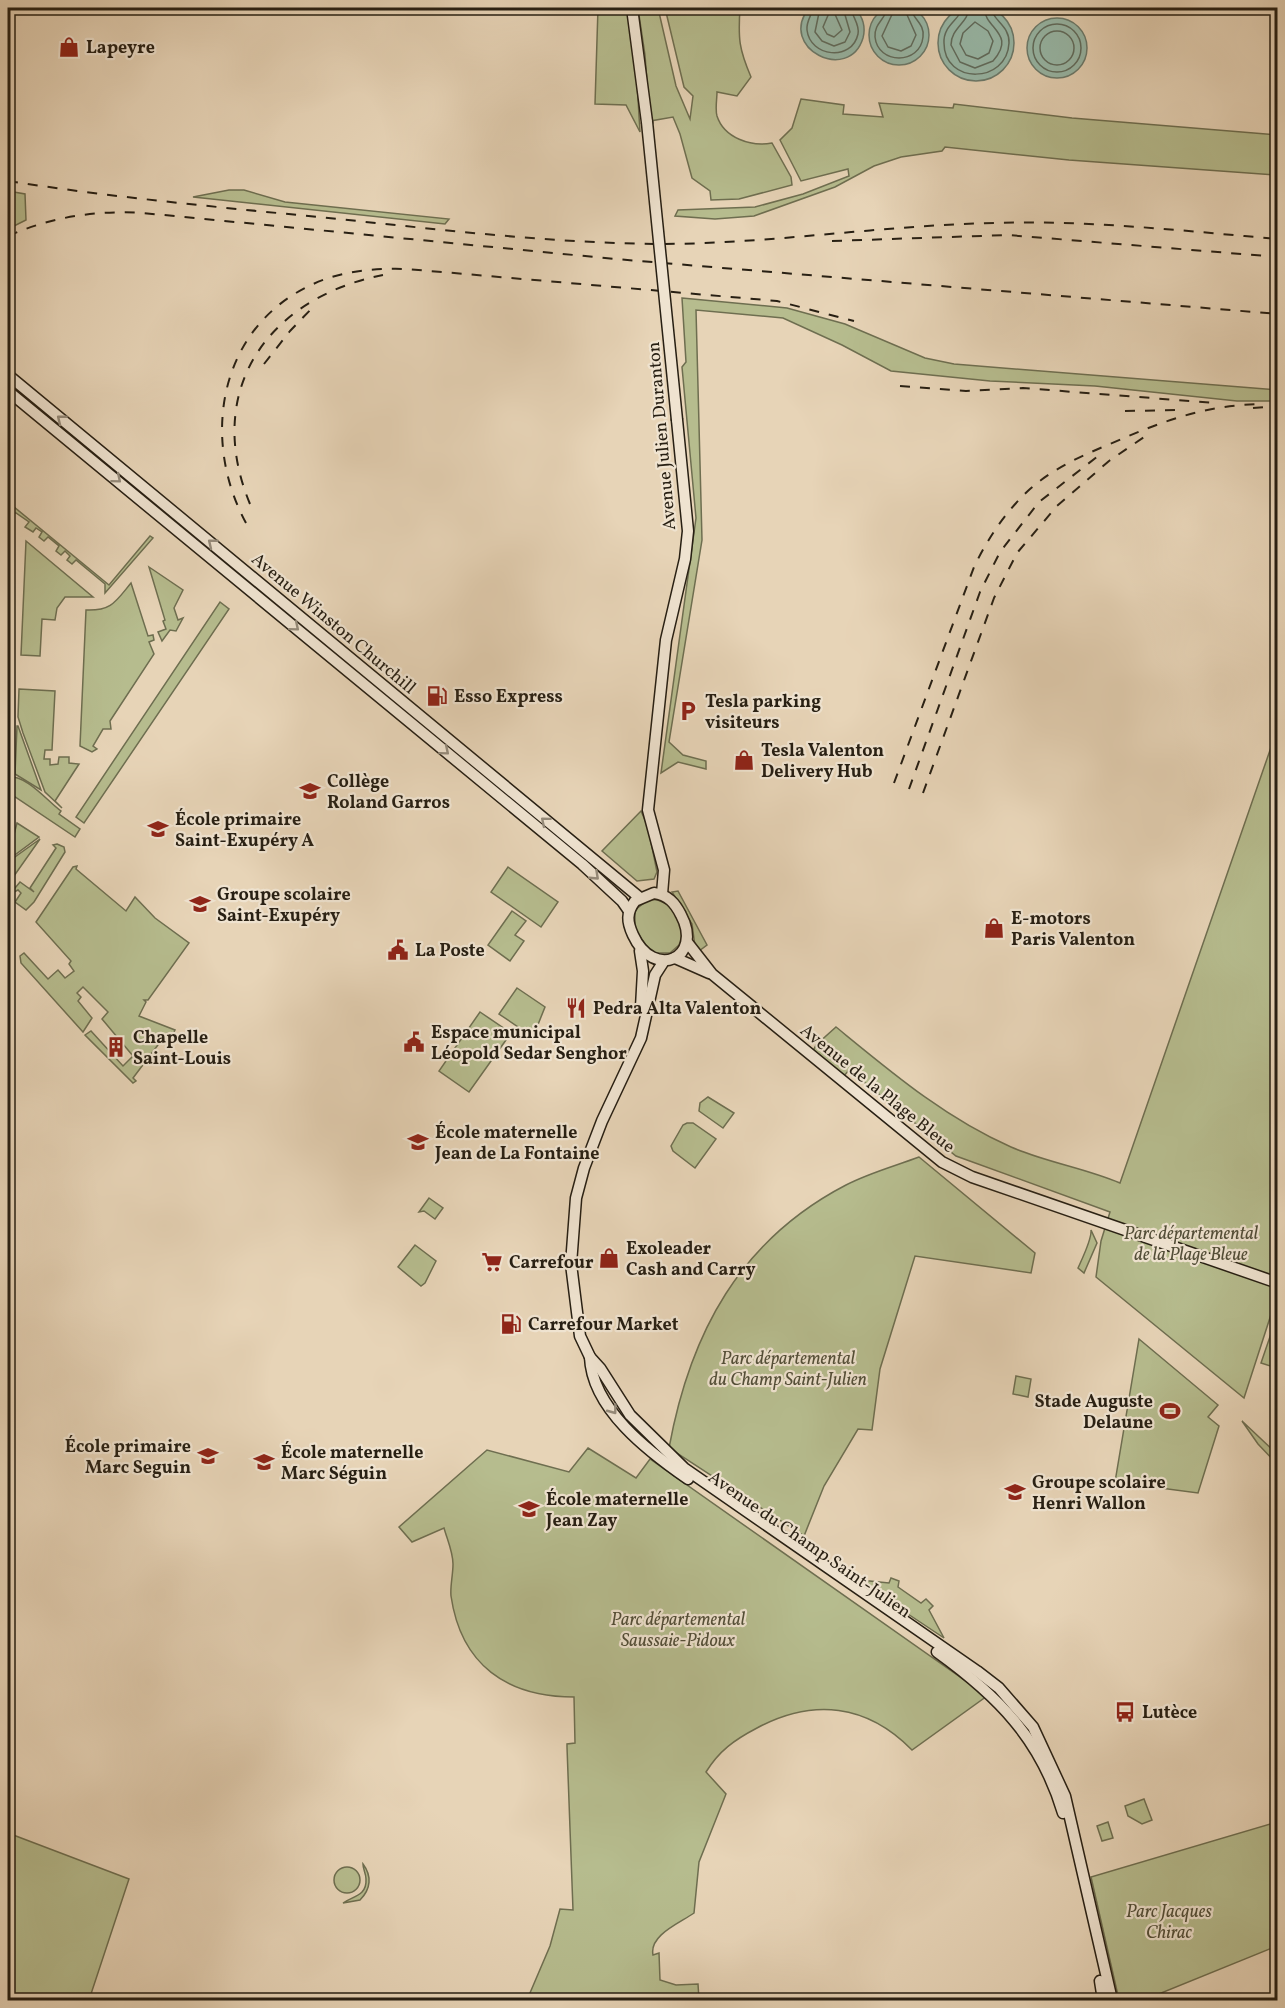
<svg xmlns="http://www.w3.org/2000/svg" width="1285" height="2008" viewBox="0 0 1285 2008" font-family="Vollkorn,serif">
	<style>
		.green { fill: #b6bc8e; stroke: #6e6e50; stroke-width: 1.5 }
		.water { fill: #98b9a9; stroke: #6b7b6d; stroke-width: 1.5 }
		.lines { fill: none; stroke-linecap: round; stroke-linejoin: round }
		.shore { stroke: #606c5e; stroke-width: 1.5 }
		.secondary-casing { stroke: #271f13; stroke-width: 13 }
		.secondary { stroke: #efe3d0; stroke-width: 10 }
		.rail { stroke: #271f13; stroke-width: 2; stroke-dasharray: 10 10; stroke-linecap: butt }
		.secondary-bridge-casing { stroke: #271f13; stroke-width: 13; stroke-linecap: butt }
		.secondary-bridge { stroke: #efe3d0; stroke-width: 10 }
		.oneway { stroke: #958b7b }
		.labels { text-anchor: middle; stroke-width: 4.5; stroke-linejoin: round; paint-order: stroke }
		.poi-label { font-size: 18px; font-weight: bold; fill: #271f13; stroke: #efe3d0; text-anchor: start }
		.street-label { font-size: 18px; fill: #271f13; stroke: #efe3d0 }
		.park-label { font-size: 18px; font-style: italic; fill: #524e38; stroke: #efe3d0 }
	</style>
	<rect width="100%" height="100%" fill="#e7d4b7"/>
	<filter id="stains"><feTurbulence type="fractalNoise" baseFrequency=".00333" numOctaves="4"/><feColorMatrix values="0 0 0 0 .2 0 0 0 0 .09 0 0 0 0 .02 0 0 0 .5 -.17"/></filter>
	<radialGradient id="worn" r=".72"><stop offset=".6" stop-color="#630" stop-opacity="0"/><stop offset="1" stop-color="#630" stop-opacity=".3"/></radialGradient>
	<!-- green -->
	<g class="green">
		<path d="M 598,8 L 628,8 L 636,66 L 640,132 L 626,105 L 595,104 Z"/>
		<path d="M 638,8 L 658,8 L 676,86 L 690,119 L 693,96 L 684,87 L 665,8 L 740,8 C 738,39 739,49 751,77 L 737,96 L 717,92 C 717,99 715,109 717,116 C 724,138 751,147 772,143 L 791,177 L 792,185 L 739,199 L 711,200 L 710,191 L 692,178 L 680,134 L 673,117 L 650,121 L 645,55 Z"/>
		<path d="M 801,99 L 844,105 L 843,114 L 883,117 L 879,103 L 953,108 L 954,104 L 1072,118 L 1277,135 L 1277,175 L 1069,160 L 945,147 L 942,151 L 901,157 L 874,166 L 835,187 L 754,216 L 715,219 L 675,216 L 678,210 L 755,207 L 803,194 L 849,176 L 848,169 L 801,181 L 780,140 L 792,128 Z"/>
		<path d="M 229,190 L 244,190 L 285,202 L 449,219 L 445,224 L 193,197 Z"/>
		<path d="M 8,191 L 25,194 L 26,220 L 8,229 Z"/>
		<path d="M 682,298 L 787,308 L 845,324 L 925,358 L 954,364 L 1277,390 L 1277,401 L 1237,401 L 1095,386 L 990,381 L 891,371 L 842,345 L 783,318 L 696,310 L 702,540 L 669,742 L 683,755 L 706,761 L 706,769 L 678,762 L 661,773 L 696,518 L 682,367 L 686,362 Z"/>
		<path d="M 8,502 L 109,585 L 150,536 L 153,538 L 105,593 L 105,584 L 76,560 L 72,564 L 67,560 L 70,556 L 65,551 L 61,555 L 56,551 L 59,546 L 48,537 L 44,541 L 39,537 L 42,532 L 36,528 L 33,532 L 25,527 L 29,522 L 16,513 L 8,513 Z"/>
		<path d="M 26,541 L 93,597 L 65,597 L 57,608 L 55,620 L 42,619 L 40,656 L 21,655 Z"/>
		<path d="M 149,567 L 183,590 L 174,608 L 178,620 L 183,618 L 176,631 L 170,630 L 162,641 L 158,632 L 166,629 L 163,621 L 165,620 Z"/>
		<path d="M 131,583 L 148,636 L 153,635 L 154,640 L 149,642 L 154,654 L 110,721 L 111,729 L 103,729 L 93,746 L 97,749 L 92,752 L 80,746 L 86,610 C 112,611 116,601 131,583 Z"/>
		<path d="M 220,602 L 229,609 L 84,823 L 76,817 Z"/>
		<path d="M 19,689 L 55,691 L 52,750 L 45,750 L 44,759 L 50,759 L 50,765 L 58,764 L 59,757 L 69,757 L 69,763 L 79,764 L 55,801 L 62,808 L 45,792 L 23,733 L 18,717 Z"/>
		<path d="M 17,726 L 18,726 L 41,790 L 15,774 Z"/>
		<path d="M 1277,730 L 1278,1293 L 1244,1398 L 1096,1277 L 1101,1241 L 1110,1212 L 956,1156 L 849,1070 L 843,1077 L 813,1051 L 816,1045 L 836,1027 C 891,1072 945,1118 1011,1147 C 1045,1162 1085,1168 1120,1183 Z"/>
		<path d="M 8,776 C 29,777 45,799 61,811 L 59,814 L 80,829 L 75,837 L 8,792 Z"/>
		<path d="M 641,811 L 648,827 L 657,872 L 654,879 L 637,881 L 602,851 Z"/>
		<path d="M 17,823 L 39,837 L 8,860 L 8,857 Z"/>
		<path d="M 40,839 L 14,876 L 8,862 Z"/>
		<path d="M 57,844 L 64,847 L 65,852 L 34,902 L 26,910 L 15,902 L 21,893 L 18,890 L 10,894 L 20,882 L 34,892 L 30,888 L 56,848 L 53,845 Z"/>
		<path d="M 77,866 L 76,869 L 126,911 L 135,897 L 155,918 L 189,943 L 148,1000 L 144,1000 L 146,1002 L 139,1016 L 175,1030 L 172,1036 L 167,1033 L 133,1078 L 136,1081 L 133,1083 L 85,1035 L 91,1031 L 123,1066 L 133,1056 L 102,1019 L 108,1012 L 83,987 L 77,993 L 81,997 L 78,1001 L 92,1018 L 83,1032 L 21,963 L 20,956 L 24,953 L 48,979 L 58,970 L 65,978 L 74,971 L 69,964 L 71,961 L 36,922 L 73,867 Z"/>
		<path d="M 508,867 L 558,902 L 541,927 L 491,892 Z"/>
		<path d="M 678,891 L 707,945 L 699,951 L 695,946 L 692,924 L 672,892 Z"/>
		<path d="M 648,900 C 671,896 688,925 679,945 L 670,953 L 651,953 L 635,929 L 635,910 Z"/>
		<path d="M 512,911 L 526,921 L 515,935 L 524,941 L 510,961 L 488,945 Z"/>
		<path d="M 517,988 L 545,1007 L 533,1037 L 499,1014 Z"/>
		<path d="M 480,1012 L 511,1033 L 469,1092 L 439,1071 Z"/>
		<path d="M 708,1097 L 734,1113 L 723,1128 L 699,1111 L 700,1103 Z"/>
		<path d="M 687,1123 L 693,1123 L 716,1139 L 695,1168 L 673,1151 L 671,1146 L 683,1125 Z"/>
		<path d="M 919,1157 L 1035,1253 L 1031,1273 L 915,1256 L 880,1369 L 872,1430 L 858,1429 L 824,1486 L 804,1536 L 669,1448 C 690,1333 740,1240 846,1185 C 869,1173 895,1166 919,1157 Z"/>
		<path d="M 429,1198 L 443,1208 L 435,1219 L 424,1211 L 419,1212 Z"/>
		<path d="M 1091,1230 L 1097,1243 L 1084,1273 L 1078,1268 C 1082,1259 1092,1239 1091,1230 Z"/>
		<path d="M 415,1245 L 436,1261 L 425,1283 L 421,1286 L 398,1267 Z"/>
		<path d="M 1275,1322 L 1277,1323 L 1277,1368 L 1261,1363 Z"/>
		<path d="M 1139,1339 L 1218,1405 L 1208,1417 L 1219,1426 L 1198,1493 L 1115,1482 Z"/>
		<path d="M 1016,1376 L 1031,1379 L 1028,1397 L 1013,1394 Z"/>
		<path d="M 1242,1421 L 1277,1454 L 1277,1464 L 1258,1444 Z"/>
		<path d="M 588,1448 L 636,1478 L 650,1459 L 987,1696 L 912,1750 C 867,1704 813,1698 757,1728 C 734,1740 719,1751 706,1772 L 726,1794 L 699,1862 L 694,1913 C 680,1923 649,1935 653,1955 L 659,1953 L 660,1980 L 676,1985 L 698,1984 L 699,2000 L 527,2000 L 550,1946 L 560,1909 L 573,1910 L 567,1747 L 567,1744 L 575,1743 L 574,1697 C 507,1697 461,1665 451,1596 C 450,1586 453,1575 453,1564 C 453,1552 447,1539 444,1528 L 412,1542 L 399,1527 L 487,1450 L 569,1472 Z"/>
		<path d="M 891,1578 L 899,1581 L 898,1587 L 921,1603 L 926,1599 L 933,1606 L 929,1610 L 944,1638 L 860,1582 L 859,1580 L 889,1583 Z"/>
		<path d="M 1144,1799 L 1152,1820 L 1142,1824 L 1128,1816 L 1125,1806 Z"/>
		<path d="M 1108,1822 L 1113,1838 L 1102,1841 L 1097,1826 Z"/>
		<path d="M 1277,1822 L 1277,1946 L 1144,2000 L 1119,2000 L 1091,1877 Z"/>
		<path d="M 8,1833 L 129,1879 L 89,2000 L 8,2000 Z"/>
		<path d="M 363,1864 C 372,1876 371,1889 360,1900 L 343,1903 C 353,1896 367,1896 366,1879 C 366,1873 363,1870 363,1864 Z"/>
		<circle cx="347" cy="1880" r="13"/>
	</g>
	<!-- water -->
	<g class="water">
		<circle cx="976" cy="43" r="38"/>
		<circle cx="899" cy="35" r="30"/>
		<path d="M 809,8 L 855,8 C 862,16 866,27 863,38 C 849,84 777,48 809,8 Z"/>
		<circle cx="1057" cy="48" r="30"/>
	</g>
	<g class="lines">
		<!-- shore -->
		<g class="shore">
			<path d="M 813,8 C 812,15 806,21 807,30 C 810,57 852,62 858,34 C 860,24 852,17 851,8"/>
			<path d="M 820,8 L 815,32 L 822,41 L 834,46 L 845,42 L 850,32 L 843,8"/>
			<path d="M 887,8 C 886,19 874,23 875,37 C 878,65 920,65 923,37 C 925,23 912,19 911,8"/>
			<path d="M 895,8 L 882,36 L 888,47 L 901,51 L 911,46 L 916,35 L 904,8"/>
			<path d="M 962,8 C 960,20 943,25 944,43 C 944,85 1007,84 1009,43 C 1010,26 993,21 991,8"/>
			<path d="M 969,8 C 968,23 951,28 951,45 L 960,62 L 975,68 L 993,61 C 1017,34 985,29 984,8"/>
			<path d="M 834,12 L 842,30 L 834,37 L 827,34 L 823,27 L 829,13 Z"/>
			<path d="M 975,22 L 988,31 L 993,41 L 989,53 L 978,59 L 966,55 L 960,44 L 963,33 Z"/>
			<circle cx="1057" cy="48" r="24"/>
			<circle cx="1057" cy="48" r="17"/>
		</g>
		<!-- secondary casing -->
		<g class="secondary-casing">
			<g id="secondary">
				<path d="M 632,8 L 647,122"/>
				<path d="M 8,375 L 639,897"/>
				<path d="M 8,391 L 582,864 L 622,901 L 629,911"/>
				<path d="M 654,893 C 668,895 675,903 681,915 C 704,958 654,981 633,935 C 627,922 626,913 635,901 Z"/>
				<path d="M 662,894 L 664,870 L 648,810 L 666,640 L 685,559 L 688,531 L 677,420"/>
				<path d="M 687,942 L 712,974 L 942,1162 L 972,1177 L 1278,1283"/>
				<path d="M 640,951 L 643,971 L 641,1007"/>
				<path d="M 675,958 L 709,973"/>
				<path d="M 664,961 L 655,975 L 641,1038 L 602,1121 L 584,1168 L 576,1198 L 571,1264 L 580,1336 L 590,1357 L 600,1368 L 630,1415 L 684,1468 L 977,1671 L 999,1688 L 1033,1727 L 1065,1796 L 1112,2000"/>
				<path d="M 590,1357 C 592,1409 649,1452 688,1479"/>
				<path d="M 937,1652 C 998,1696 1041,1739 1063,1813"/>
				<path d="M 1100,1981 L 1103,2000"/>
			</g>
		</g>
		<!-- secondary -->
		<use href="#secondary" class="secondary"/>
		<!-- rail -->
		<g class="rail">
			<path d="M 8,181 C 117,198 228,208 338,219 C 445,230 551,243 658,244 C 771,244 883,225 996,223 C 1090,220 1184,231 1278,239"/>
			<path d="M 8,236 C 51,217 96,210 143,213 L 615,259 L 1278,314"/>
			<path d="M 832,241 L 1008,235 L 1278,257"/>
			<path d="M 264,364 L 290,331 L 315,305"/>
			<path d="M 900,386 L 966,391 L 1023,388 L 1215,403"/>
			<path d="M 1253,408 L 1278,406"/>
			<path d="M 1125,411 L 1179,410"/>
			<path d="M 250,504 C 203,391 267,298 383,275"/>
			<path d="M 246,523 C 201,440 218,330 309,286 C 339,271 373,268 407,269 L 777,301 L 854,321"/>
			<path d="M 894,783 L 974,567 C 988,538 1006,511 1030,489 C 1054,468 1081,456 1110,444 C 1160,422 1205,405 1260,404"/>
			<path d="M 909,789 L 980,592 L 1000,552 L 1039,502 L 1098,456"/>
			<path d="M 923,793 L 994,598 L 1017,553 L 1057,506 L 1109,461 L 1147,435"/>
		</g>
		<!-- secondary-bridge casing -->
		<g class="secondary-bridge-casing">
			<path id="secondary-bridge" d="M 647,122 L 677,420"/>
		</g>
		<!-- secondary-bridge -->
		<use href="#secondary-bridge" class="secondary-bridge"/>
	</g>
	<!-- one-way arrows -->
	<defs><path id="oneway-chevron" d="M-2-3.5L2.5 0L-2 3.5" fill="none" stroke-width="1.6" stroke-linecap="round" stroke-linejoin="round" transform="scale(1.5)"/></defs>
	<g class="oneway">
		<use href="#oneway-chevron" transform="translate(61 419) rotate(-141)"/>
		<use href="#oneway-chevron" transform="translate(117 479) rotate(40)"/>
		<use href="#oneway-chevron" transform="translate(212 543) rotate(-141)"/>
		<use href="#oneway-chevron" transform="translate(295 627) rotate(40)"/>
		<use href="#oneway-chevron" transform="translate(445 751) rotate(40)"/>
		<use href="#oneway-chevron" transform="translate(545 821) rotate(-140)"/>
		<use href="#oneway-chevron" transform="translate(595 876) rotate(43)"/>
		<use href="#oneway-chevron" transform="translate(613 1410) rotate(53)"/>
	</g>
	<!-- icons -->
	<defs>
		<g id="shop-bare" transform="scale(1.62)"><path d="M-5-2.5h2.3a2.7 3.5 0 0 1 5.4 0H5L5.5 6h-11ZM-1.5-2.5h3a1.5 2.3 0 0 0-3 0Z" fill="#8f2418" stroke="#efe3d0" stroke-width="2.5" paint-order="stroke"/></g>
		<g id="fuel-bare" transform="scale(1.62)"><path d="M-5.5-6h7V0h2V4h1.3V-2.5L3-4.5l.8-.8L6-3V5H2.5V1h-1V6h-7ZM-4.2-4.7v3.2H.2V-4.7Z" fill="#8f2418" stroke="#efe3d0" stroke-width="2.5" paint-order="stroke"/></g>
		<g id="parking-bare" transform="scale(1.62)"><path d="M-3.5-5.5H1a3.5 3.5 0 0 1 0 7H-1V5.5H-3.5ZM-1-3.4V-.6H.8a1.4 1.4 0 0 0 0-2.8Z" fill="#8f2418" stroke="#efe3d0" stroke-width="2.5" paint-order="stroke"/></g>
		<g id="school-bare" transform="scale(1.62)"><path d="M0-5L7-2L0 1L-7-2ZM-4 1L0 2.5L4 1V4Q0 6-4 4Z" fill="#8f2418" stroke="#efe3d0" stroke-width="2.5" paint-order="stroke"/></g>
		<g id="civic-bare" transform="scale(1.62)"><path d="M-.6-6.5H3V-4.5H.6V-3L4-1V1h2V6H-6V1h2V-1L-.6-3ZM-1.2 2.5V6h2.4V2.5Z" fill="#8f2418" stroke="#efe3d0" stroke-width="2.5" paint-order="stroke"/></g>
		<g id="restaurant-bare" transform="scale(1.62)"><path d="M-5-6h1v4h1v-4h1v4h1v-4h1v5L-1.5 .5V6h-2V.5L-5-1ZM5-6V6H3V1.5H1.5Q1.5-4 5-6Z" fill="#8f2418" stroke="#efe3d0" stroke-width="2.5" paint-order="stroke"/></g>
		<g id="building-bare" transform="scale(1.62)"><path d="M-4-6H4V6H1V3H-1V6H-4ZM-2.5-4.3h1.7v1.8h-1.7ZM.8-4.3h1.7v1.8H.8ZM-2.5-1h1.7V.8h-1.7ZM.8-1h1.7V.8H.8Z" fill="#8f2418" stroke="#efe3d0" stroke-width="2.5" paint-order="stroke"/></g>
		<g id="supermarket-bare" transform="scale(1.62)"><path d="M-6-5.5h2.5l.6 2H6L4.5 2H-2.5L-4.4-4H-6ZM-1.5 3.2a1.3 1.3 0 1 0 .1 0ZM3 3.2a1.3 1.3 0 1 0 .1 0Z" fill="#8f2418" stroke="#efe3d0" stroke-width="2.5" paint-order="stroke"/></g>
		<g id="stadium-bare" transform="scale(1.62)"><path d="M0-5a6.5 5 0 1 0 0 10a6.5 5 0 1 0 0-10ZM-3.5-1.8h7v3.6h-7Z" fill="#8f2418" stroke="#efe3d0" stroke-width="2.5" paint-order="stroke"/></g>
		<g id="bus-bare" transform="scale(1.62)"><path d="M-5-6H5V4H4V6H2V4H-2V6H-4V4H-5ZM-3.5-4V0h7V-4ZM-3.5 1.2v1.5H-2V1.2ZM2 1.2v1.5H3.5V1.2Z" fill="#8f2418" stroke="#efe3d0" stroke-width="2.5" paint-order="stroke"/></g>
	</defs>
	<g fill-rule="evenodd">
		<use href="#shop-bare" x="69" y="47"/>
		<use href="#fuel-bare" x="437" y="696"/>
		<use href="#parking-bare" x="688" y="711"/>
		<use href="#shop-bare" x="744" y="760"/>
		<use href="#school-bare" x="310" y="791"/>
		<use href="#school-bare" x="158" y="829"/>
		<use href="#school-bare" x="200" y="904"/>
		<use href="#shop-bare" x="994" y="928"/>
		<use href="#civic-bare" x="398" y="950"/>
		<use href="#restaurant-bare" x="576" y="1008"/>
		<use href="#civic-bare" x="414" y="1042"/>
		<use href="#building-bare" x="116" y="1047"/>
		<use href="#school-bare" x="418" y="1142"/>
		<use href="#shop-bare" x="609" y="1258"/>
		<use href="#supermarket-bare" x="492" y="1262"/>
		<use href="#fuel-bare" x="511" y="1324"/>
		<use href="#stadium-bare" x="1170" y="1411"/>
		<use href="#school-bare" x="208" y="1456"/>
		<use href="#school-bare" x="264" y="1462"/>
		<use href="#school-bare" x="1015" y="1492"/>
		<use href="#school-bare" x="529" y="1509"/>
		<use href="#bus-bare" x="1125" y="1712"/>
	</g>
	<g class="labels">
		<!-- poi labels -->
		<g class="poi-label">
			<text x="86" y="53">Lapeyre</text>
			<text x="454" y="702">Esso Express</text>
			<text x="705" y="707">Tesla parking<tspan x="705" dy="21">visiteurs</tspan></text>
			<text x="761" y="756">Tesla Valenton<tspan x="761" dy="21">Delivery Hub</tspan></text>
			<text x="327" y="787">Collège<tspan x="327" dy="21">Roland Garros</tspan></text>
			<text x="175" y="825">École primaire<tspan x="175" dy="21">Saint-Exupéry A</tspan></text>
			<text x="217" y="900">Groupe scolaire<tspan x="217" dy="21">Saint-Exupéry</tspan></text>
			<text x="1011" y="924">E-motors<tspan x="1011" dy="21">Paris Valenton</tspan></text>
			<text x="415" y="956">La Poste</text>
			<text x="593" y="1014">Pedra Alta Valenton</text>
			<text x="431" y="1038">Espace municipal<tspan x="431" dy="21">Léopold Sedar Senghor</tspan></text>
			<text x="133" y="1043">Chapelle<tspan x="133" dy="21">Saint-Louis</tspan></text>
			<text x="435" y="1138">École maternelle<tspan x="435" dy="21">Jean de La Fontaine</tspan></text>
			<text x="626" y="1254">Exoleader<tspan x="626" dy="21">Cash and Carry</tspan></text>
			<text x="509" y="1268">Carrefour</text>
			<text x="528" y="1330">Carrefour Market</text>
			<text x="1153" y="1407" text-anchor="end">Stade Auguste<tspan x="1153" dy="21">Delaune</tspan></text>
			<text x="191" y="1452" text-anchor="end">École primaire<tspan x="191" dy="21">Marc Seguin</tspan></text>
			<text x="281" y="1458">École maternelle<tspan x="281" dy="21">Marc Séguin</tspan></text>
			<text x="1032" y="1488">Groupe scolaire<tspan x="1032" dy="21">Henri Wallon</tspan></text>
			<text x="546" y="1505">École maternelle<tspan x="546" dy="21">Jean Zay</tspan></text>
			<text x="1142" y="1718">Lutèce</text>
		</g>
		<!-- street labels -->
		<g class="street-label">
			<text transform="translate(661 436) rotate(-95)" y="6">Avenue Julien Duranton</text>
			<text transform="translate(334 623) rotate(40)" y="6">Avenue Winston Churchill</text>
			<text transform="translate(878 1088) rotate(39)" y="6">Avenue de la Plage Bleue</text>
			<text transform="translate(810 1544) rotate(35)" y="6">Avenue du Champ Saint-Julien</text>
		</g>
		<!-- park labels -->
		<g class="park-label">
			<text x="1191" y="1239">Parc départemental<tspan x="1191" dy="21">de la Plage Bleue</tspan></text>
			<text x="788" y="1364">Parc départemental<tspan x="788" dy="21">du Champ Saint-Julien</tspan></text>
			<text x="678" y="1625">Parc départemental<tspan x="678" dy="21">Saussaie-Pidoux</tspan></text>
			<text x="1169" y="1917">Parc Jacques<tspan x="1169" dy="21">Chirac</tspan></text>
		</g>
	</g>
	<!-- margin -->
	<rect width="1285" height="2008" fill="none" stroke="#e7d4b7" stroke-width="30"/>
	<rect x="9" y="9" width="1267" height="1990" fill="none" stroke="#271f13" stroke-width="3"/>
	<rect x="15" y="15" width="1255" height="1978" fill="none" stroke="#271f13" stroke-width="1.5"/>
	<rect width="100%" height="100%" filter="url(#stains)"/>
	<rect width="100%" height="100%" fill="url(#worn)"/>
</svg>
